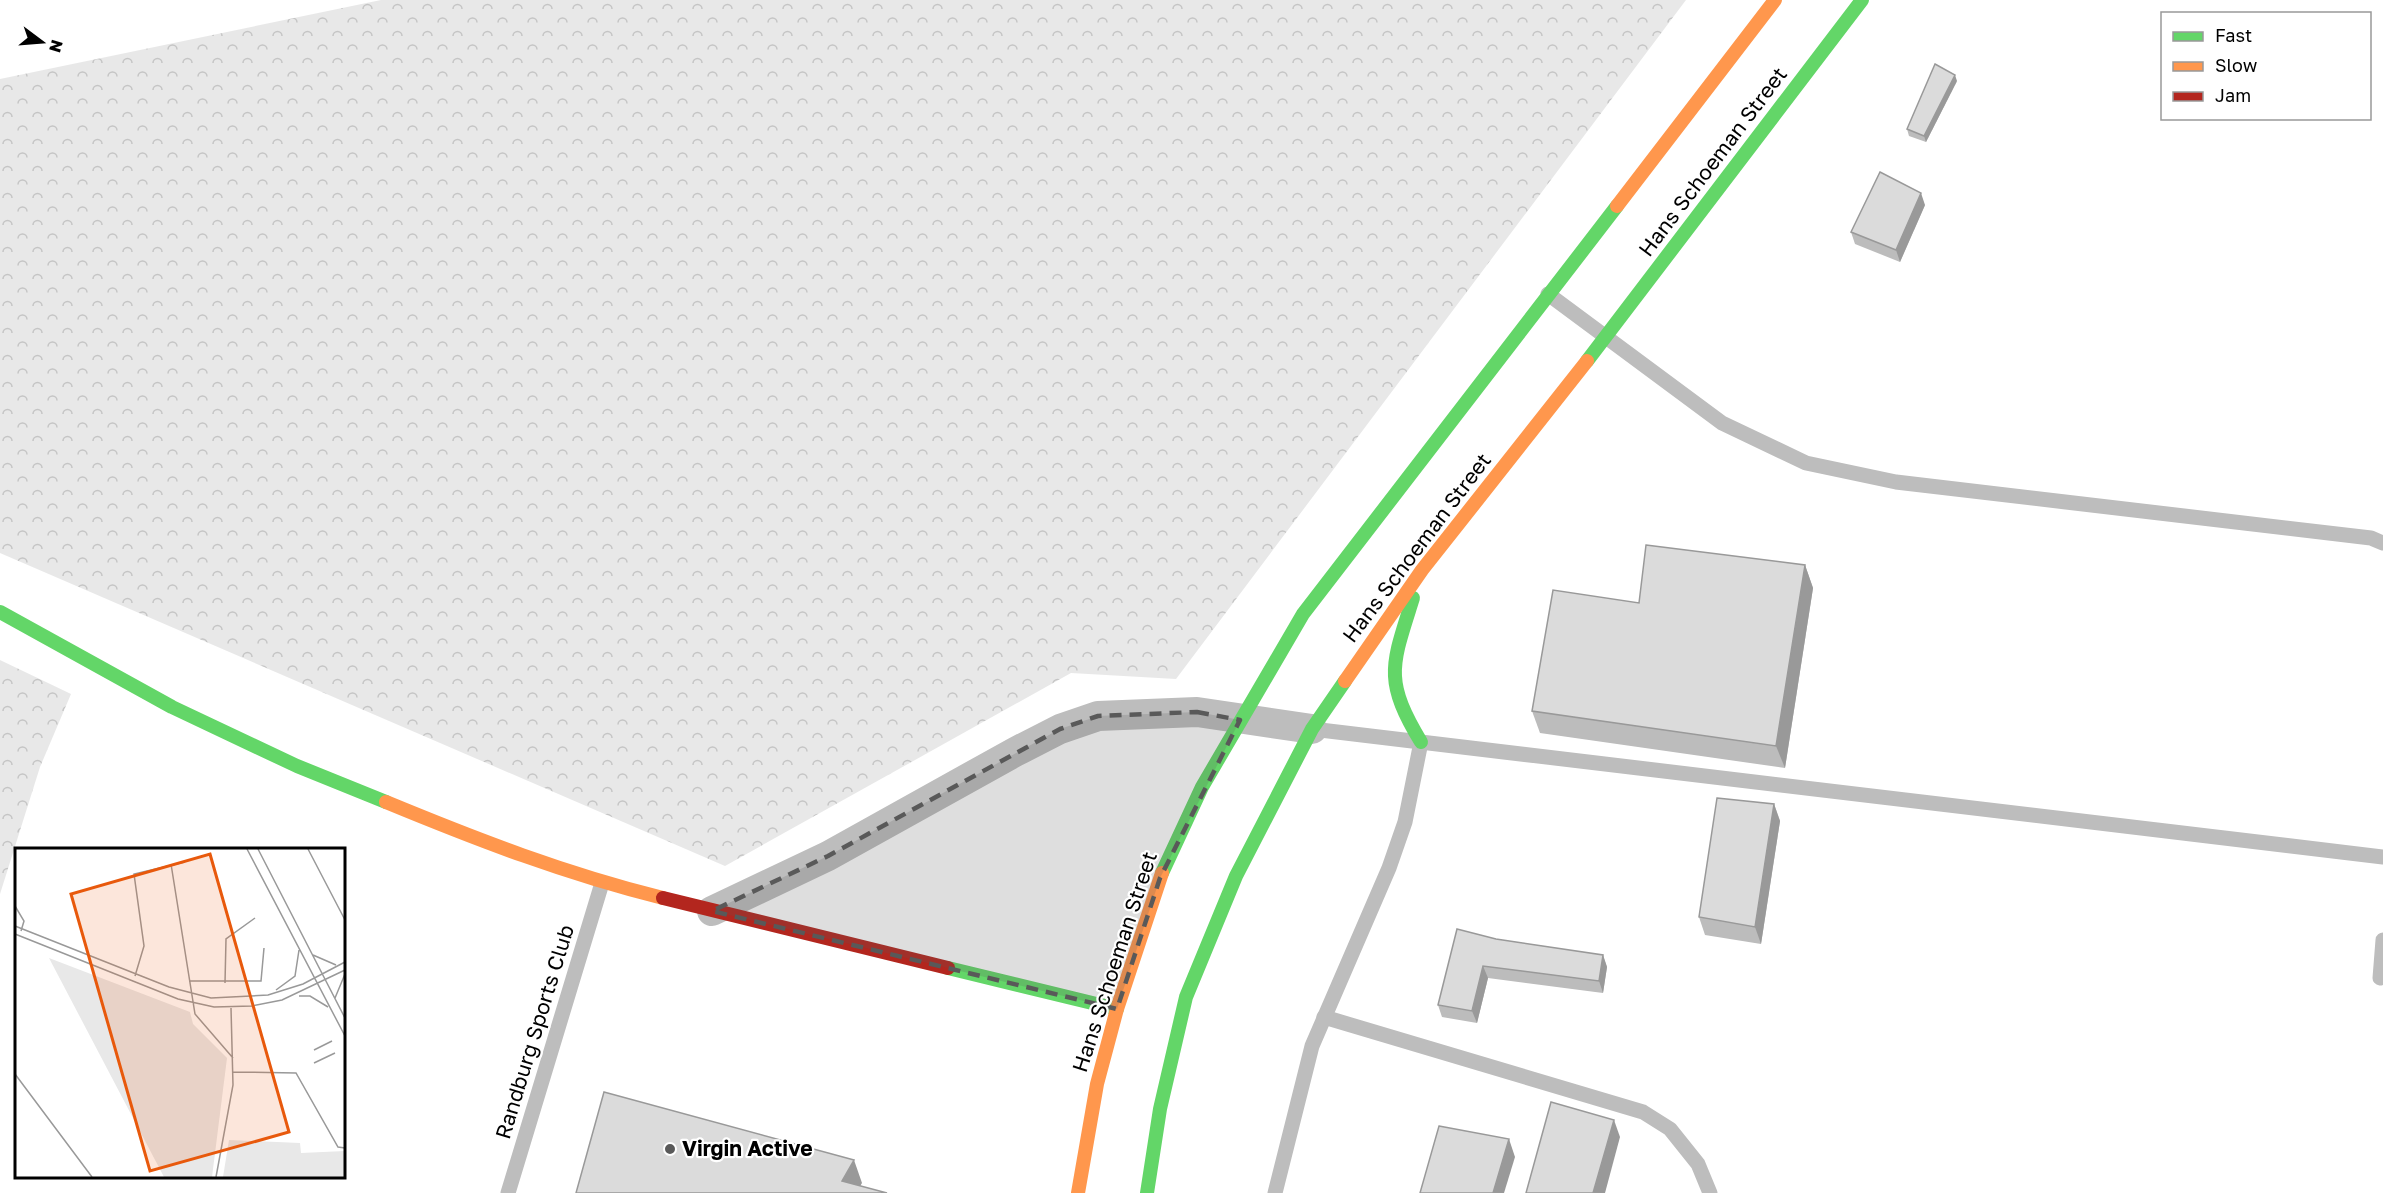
<svg xmlns="http://www.w3.org/2000/svg" width="2383" height="1193" viewBox="0 0 2383 1193" font-family="'Golos Text',sans-serif">
	<style>
		.park { fill: url(#park-crowns) }
		.lines { fill: none; stroke-linecap: round; stroke-linejoin: round }
		.lane { stroke: #bdbdbd; stroke-width: 15 }
		.street { stroke: #bdbdbd; stroke-width: 30 }
		.fast { stroke: #63d668; stroke-width: 14 }
		.slow { stroke: #ff974d; stroke-width: 14 }
		.jam { stroke: #b3261e; stroke-width: 14 }
		.wall { fill: #bcbcbc }
		.shaded-wall { fill: #999 }
		.building { fill: #dbdbdb; stroke: #999; stroke-width: 1.5 }
		.marked { fill: #595959; fill-opacity: 0.2; stroke: #595959; stroke-width: 4.5; stroke-dasharray: 12 8; stroke-linejoin: round }
		.poi-dot { fill: #595959; stroke: #fff; stroke-width: 2 }
		.labels { text-anchor: middle; stroke-width: 4.5; stroke-linejoin: round; paint-order: stroke }
		.street-label { font-size: 21px; fill: #000; stroke: #fff }
		.poi-label { font-size: 21px; font-weight: bold; fill: #000; stroke: #fff; text-anchor: start }
		.inset-road { fill: none; stroke: #999; stroke-width: 1.5 }
		.view { fill: #e8590c; fill-opacity: 0.15; stroke: #e8590c; stroke-width: 3 }
		.inset-edge { fill: none; stroke: #000; stroke-width: 3 }
	</style>
	<defs>
		<pattern id="park-crowns" width="20" height="18" patternUnits="userSpaceOnUse" patternTransform="scale(1.5)"><rect width="20" height="18" fill="#e8e8e8"/><path d="M2 6a3 3 0 1 1 6 0M12 15a3 3 0 1 1 6 0" fill="none" stroke="#c5c5c5"/></pattern>
	</defs>
	<rect width="100%" height="100%" fill="#fff"/>
	<!-- park -->
	<g class="park">
		<path d="M 381,0 L 1686,0 L 1176,679 L 1071,673 L 725,866 L 0,553 L 0,79 Z"/>
		<path d="M 0,660 L 71,694 L 40,767 L 0,894 Z"/>
	</g>
	<g class="lines">
		<!-- lane -->
		<g class="lane">
			<path d="M 1548,294 L 1722,423 L 1806,463 L 1896,482 L 2371,538 L 2383,543"/>
			<path d="M 1312,729 L 2383,857"/>
			<path d="M 2380,978 L 2383,940"/>
			<path d="M 1324,1017 L 1643,1112 L 1670,1129 L 1698,1164 L 1710,1193"/>
			<path d="M 508,1193 L 602,883"/>
			<path d="M 1275,1193 L 1312,1046 L 1389,868 L 1405,822 L 1421,742"/>
		</g>
		<!-- street -->
		<path class="street" d="M 712,911 L 828,856 L 1015,752 L 1060,729 L 1098,716 L 1197,712 L 1312,729"/>
		<!-- fast -->
		<g class="fast">
			<path d="M 1587,361 L 1862,0"/>
			<path d="M 1413,598 C 1392,665 1383,679 1421,742"/>
			<path d="M 0,612 L 172,707 L 297,766 L 386,802"/>
			<path d="M 1162,873 L 1202,787 L 1303,614 L 1617,206"/>
			<path d="M 948,968 L 1117,1009"/>
			<path d="M 1147,1193 L 1160,1109 L 1186,997 L 1236,876 L 1312,729 L 1345,681"/>
		</g>
		<!-- slow -->
		<g class="slow">
			<path d="M 1617,206 L 1775,0"/>
			<path d="M 1345,681 L 1422,570 L 1587,361"/>
			<path d="M 386,802 C 478,840 566,874 663,898"/>
			<path d="M 1078,1193 L 1097,1084 L 1117,1009 L 1162,873"/>
		</g>
		<!-- jam -->
		<path class="jam" d="M 663,898 L 948,968"/>
	</g>
	<!-- wall -->
	<g class="wall">
		<path d="M 1957,81 L 1926,142 L 1909,136 L 1907,129 Z"/>
		<path d="M 1925,205 L 1900,262 L 1855,244 L 1851,232 Z"/>
		<path d="M 1805,565 L 1813,588 L 1785,768 L 1540,733 L 1532,711 L 1639,603 Z"/>
		<path d="M 1774,804 L 1780,821 L 1761,944 L 1705,935 L 1699,917 Z"/>
		<path d="M 1496,939 L 1603,955 L 1607,967 L 1603,993 L 1488,978 L 1477,1023 L 1442,1017 L 1438,1005 Z"/>
	</g>
	<!-- shaded-wall -->
	<g class="shaded-wall">
		<path d="M 1955,75 L 1957,81 L 1926,142 L 1924,136 Z"/>
		<path d="M 1921,193 L 1925,205 L 1900,262 L 1896,250 Z"/>
		<path d="M 1805,565 L 1813,588 L 1785,768 L 1776,746 Z"/>
		<path d="M 1774,804 L 1780,821 L 1761,944 L 1755,927 Z"/>
		<path d="M 1603,955 L 1607,967 L 1603,993 L 1599,981 Z"/>
		<path d="M 1483,966 L 1488,978 L 1477,1023 L 1472,1011 Z"/>
		<path d="M 1614,1120 L 1620,1137 L 1605,1193 L 1593,1193 Z"/>
		<path d="M 1509,1139 L 1515,1157 L 1504,1193 L 1493,1193 Z"/>
		<path d="M 854,1160 L 862,1183 L 856,1193 L 842,1181 Z"/>
	</g>
	<!-- building -->
	<g class="building">
		<path d="M 1935,64 L 1955,75 L 1924,136 L 1907,129 Z"/>
		<path d="M 1880,172 L 1921,193 L 1896,250 L 1851,232 Z"/>
		<path d="M 1646,545 L 1805,565 L 1776,746 L 1532,711 L 1553,590 L 1639,603 Z"/>
		<path d="M 1717,798 L 1774,804 L 1755,927 L 1699,917 Z"/>
		<path d="M 1457,929 L 1496,939 L 1603,955 L 1599,981 L 1483,966 L 1472,1011 L 1438,1005 Z"/>
		<path d="M 604,1092 L 854,1160 L 842,1181 L 887,1193 L 576,1193 Z"/>
		<path d="M 1551,1102 L 1614,1120 L 1593,1193 L 1526,1193 Z"/>
		<path d="M 1439,1126 L 1509,1139 L 1493,1193 L 1420,1193 Z"/>
	</g>
	<!-- marked area -->
	<path class="marked" d="M 1197,712 L 1240,720 L 1160,878 L 1117,1009 L 712,911 L 828,856 L 1060,729 L 1098,716 Z"/>
	<!-- markers -->
	<circle class="poi-dot" cx="670" cy="1149" r="6"/>
	<g class="labels">
		<!-- street labels -->
		<g class="street-label">
			<text transform="translate(1713 162) rotate(-53)" y="7">Hans Schoeman Street</text>
			<text transform="translate(1417 548) rotate(-53)" y="7">Hans Schoeman Street</text>
			<text transform="translate(1115 962) rotate(-72)" y="7">Hans Schoeman Street</text>
			<text transform="translate(535 1032) rotate(-73)" y="7">Randburg Sports Club</text>
		</g>
		<!-- poi labels -->
		<g class="poi-label">
			<text x="682" y="1156">Virgin Active</text>
		</g>
	</g>
	<!-- overview -->
	<g transform="translate(15 848)">
		<rect width="330" height="330" fill="#fff"/>
		<path d="M 34,110 L 175,164 L 178,176 L 212,210 L 197,329 L 149,329 ZM 214,292 L 285,295 L 286,305 L 330,303 L 330,329 L 208,329 Z" fill="#e8e8e8"/>
		<path class="inset-road" d="M 232,1 L 330,188M 243,1 L 330,170M 293,1 L 330,72M 156,16 L 180,166 L 218,210M 0,58 L 9,73 L 6,83M 0,78 L 154,139 L 196,150 L 253,147 L 288,136 L 330,114M 0,86 L 163,151 L 199,159 L 237,158 L 267,152 L 330,122M 298,107 L 321,117M 120,128 L 129,98 L 119,26 L 170,14M 174,133 L 246,133 L 249,100M 210,135 L 211,91 L 240,70M 261,142 L 280,128 L 284,102M 284,148 L 295,148 L 313,159M 320,150 L 330,126M 299,202 L 317,193M 299,215 L 320,205M 218,224 L 281,225 L 323,299 L 330,300M 0,226 L 77,329M 201,329 L 218,237 L 216,160"/>
		<path class="view" d="M 195,6 L 274,284 L 135,323 L 56,46 Z"/>
		<rect width="330" height="330" class="inset-edge"/>
	</g>
	<!-- legend -->
	<rect x="2161" y="12" width="210" height="108" fill="#ffffff" stroke="#999999" stroke-width="1.5"/>
	<rect x="2173" y="32" width="30" height="9" fill="#63d668" stroke="#999999" stroke-width="1.5"/>
	<text x="2215" y="42" font-size="18" fill="#000000">Fast</text>
	<rect x="2173" y="62" width="30" height="9" fill="#ff974d" stroke="#999999" stroke-width="1.5"/>
	<text x="2215" y="72" font-size="18" fill="#000000">Slow</text>
	<rect x="2173" y="92" width="30" height="9" fill="#b3261e" stroke="#999999" stroke-width="1.5"/>
	<text x="2215" y="102" font-size="18" fill="#000000">Jam</text>
	<!-- north arrow -->
	<g transform="translate(42 42) rotate(106)" stroke="#ffffff" stroke-width="4.5" paint-order="stroke">
	<path d="M0-4.5L10 22L0 15L-10 22Z" fill="#000000"/>
	<text y="-9" font-size="16" font-weight="bold" text-anchor="middle" fill="#000000">N</text>
	</g>
</svg>
